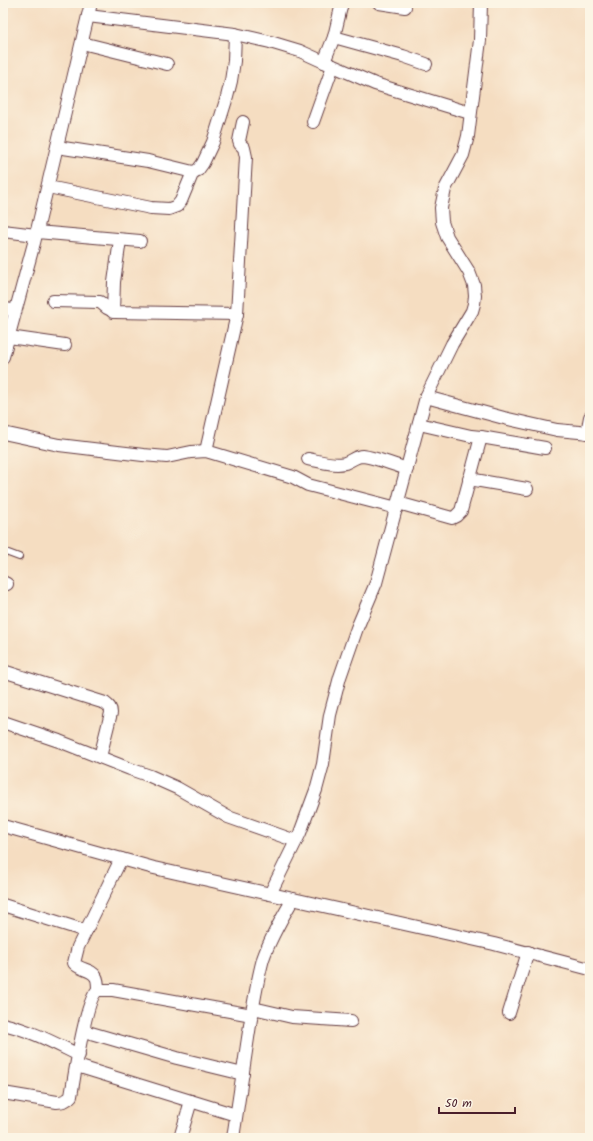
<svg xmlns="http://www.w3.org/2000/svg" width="593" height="1141" viewBox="0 0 593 1141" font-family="Kalam,sans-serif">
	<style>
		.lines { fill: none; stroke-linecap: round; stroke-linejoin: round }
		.service-casing { stroke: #643c42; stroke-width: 8 }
		.minor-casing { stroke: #643c42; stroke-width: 14 }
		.service { stroke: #fff; stroke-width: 6 }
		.minor { stroke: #fff; stroke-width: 12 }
	</style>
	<rect width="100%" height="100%" fill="#fcf5e5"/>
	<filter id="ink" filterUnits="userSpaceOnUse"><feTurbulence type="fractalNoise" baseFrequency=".025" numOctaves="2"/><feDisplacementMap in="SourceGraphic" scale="8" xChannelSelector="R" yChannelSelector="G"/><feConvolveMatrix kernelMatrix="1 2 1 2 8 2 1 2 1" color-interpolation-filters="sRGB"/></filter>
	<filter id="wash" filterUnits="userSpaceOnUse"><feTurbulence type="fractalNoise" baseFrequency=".012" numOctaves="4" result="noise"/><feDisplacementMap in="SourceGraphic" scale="16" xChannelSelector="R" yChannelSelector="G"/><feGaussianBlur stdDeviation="0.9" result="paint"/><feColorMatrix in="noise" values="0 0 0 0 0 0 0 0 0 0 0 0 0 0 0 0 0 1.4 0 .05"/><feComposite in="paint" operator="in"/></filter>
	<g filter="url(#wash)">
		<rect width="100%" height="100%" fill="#f5ddc1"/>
	</g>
	<g filter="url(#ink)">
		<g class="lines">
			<!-- service casing -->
			<g class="service-casing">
				<path id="service" d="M 3,551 L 19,557"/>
			</g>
			<!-- minor casing -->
			<g class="minor-casing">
				<g id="minor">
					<path d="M 379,3 L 405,7"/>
					<path d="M 88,16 L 235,34 L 270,42 L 300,51 L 324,62 L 375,84 L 470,113"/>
					<path d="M 334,37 L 403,56 L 426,64"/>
					<path d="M 82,43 L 167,64"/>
					<path d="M 324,62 L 334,37 L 342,3"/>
					<path d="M 313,122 L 333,66"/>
					<path d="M 57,147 L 148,161 L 193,172 L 198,170 L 203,163 L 213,142 L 227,97 L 231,81 L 234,61 L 235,34"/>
					<path d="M 48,187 L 151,208 L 169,209 L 177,206 L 181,201 L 193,172"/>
					<path d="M 3,231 L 36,235"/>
					<path d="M 37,232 L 140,241"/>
					<path d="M 53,301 L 100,302 L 107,308 L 115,312 L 237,314"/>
					<path d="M 3,308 L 15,311"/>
					<path d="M 113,312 L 114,282 L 120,240"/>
					<path d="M 9,337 L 65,345"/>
					<path d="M 3,357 L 34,243 L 91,3"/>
					<path d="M 426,397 L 504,418 L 557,430 L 590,433"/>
					<path d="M 419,424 L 471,436 L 481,437 L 545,448"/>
					<path d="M 3,433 L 59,445 L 143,455 L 167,457 L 191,452 L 206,451 L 293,477 L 308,485 L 397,508"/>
					<path d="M 587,433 L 590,417"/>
					<path d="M 206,451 L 237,314 L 246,157 L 244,148 L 240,144 L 239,141 L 243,122"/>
					<path d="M 308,459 C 319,461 334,466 345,463 C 351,461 356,456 362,456 C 375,457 394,465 407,469"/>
					<path d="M 469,479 L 527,489"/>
					<path d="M 398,503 L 452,518 L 456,516 L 461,511 L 481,437"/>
					<path d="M 3,582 L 7,584"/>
					<path d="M 3,671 L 105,703 C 109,706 111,708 111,713 L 100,757"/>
					<path d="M 3,722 L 59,741 L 130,769 L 150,776 L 177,788 L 228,817 L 296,841"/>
					<path d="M 3,826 L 154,868 L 494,944 L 590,969"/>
					<path d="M 270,894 L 300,833 L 316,790 L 323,764 L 330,715 L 340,677 L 357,628 L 376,583 L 426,397 L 452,344 L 472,311 L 474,304 L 475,296 L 474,285 L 469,272 L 447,237 L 442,222 L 441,208 L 445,189 L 463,155 L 468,136 L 480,40 L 481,3"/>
					<path d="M 3,905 L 86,931"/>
					<path d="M 98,990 C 98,986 98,980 96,977 C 92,969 79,970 74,963 L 78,947 L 121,859"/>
					<path d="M 253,1008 L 292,1017 L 351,1021"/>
					<path d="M 509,1013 L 528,952"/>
					<path d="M 3,1024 C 30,1030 54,1043 79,1055"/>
					<path d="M 84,1031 L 177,1058 L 243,1074"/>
					<path d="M 77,1066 L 236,1115"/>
					<path d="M 3,1093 L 57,1102 C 63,1102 67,1101 71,1096 C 74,1079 86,997 98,990 L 113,990 L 252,1015"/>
					<path d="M 180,1138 L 191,1101"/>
					<path d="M 233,1138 C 238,1105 243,1071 248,1038 C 252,1012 256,985 263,959 C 270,938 282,918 293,899"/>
				</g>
			</g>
			<!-- service -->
			<use href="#service" class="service"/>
			<!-- minor -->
			<use href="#minor" class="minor"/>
		</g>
	</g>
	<!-- margin -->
	<rect width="593" height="1141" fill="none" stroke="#fcf5e5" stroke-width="16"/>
	<!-- scale -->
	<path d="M439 1107v6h76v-6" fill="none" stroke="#4a1f2b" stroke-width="2"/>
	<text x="445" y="1107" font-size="12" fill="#4a1f2b" stroke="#fcf5e5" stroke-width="3" paint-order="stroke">50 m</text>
</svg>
